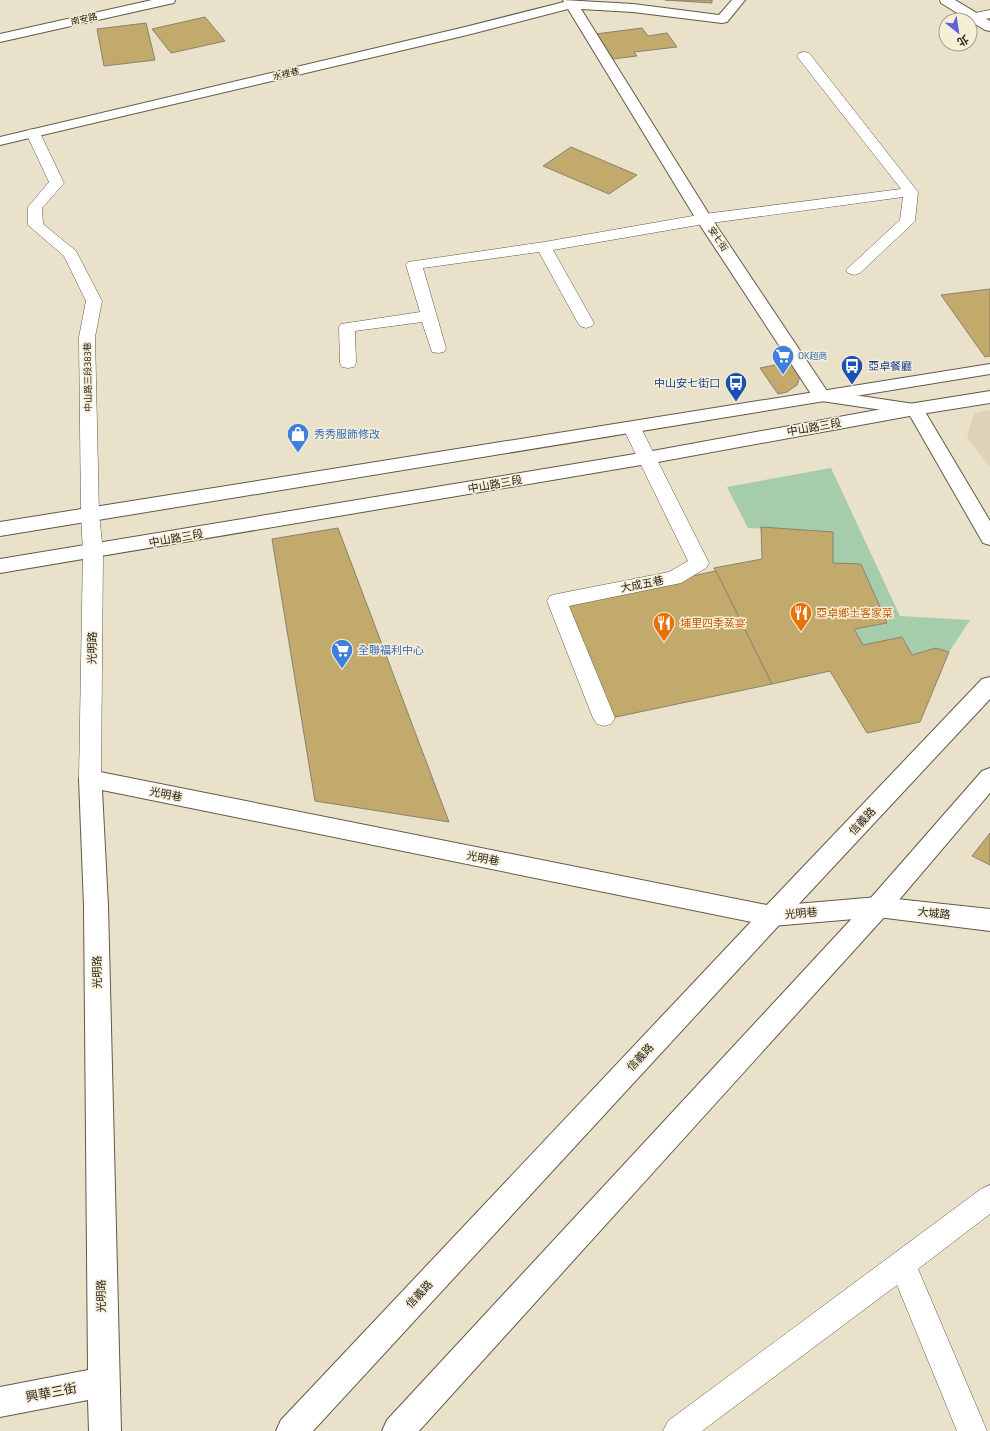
<svg xmlns="http://www.w3.org/2000/svg" width="990" height="1431" viewBox="0 0 990 1431" font-family="'Exo 2','Noto Sans TC',sans-serif">
	<style>
		.built { fill: #dfd3b7 }
		.green { fill: #a5ccab }
		.building { fill: #c2aa6c; stroke: #8a826d }
		.lines { fill: none; stroke-linecap: round; stroke-linejoin: round }
		.lane-casing { stroke: #625a47; stroke-width: 1 }
		.street-casing { stroke: #625a47; stroke-width: 2 }
		.secondary-casing { stroke: #625a47; stroke-width: 2 }
		.primary-casing { stroke: #625a47; stroke-width: 2 }
		.lane { fill: #fff; fill-rule: evenodd }
		.street { fill: #fff; fill-rule: evenodd }
		.secondary { fill: #fff; fill-rule: evenodd }
		.primary { fill: #fff; fill-rule: evenodd }
		.labels { text-anchor: middle; stroke-width: 3; stroke-linejoin: round; paint-order: stroke }
		.far-street-label { font-size: 9px; fill: #28251c; stroke: #f7eed7 }
		.far-shop-label { font-size: 9px; fill: #366cbe; stroke: #f7eed7; text-anchor: start }
		.transit-label { font-size: 11px; fill: #164399; stroke: #f7eed7; text-anchor: start }
		.street-label { font-size: 11px; fill: #28251c; stroke: #f7eed7 }
		.shop-label { font-size: 11px; fill: #366cbe; stroke: #f7eed7; text-anchor: start }
		.food-label { font-size: 11px; fill: #c56008; stroke: #f7eed7; text-anchor: start }
		.near-street-label { font-size: 13px; fill: #28251c; stroke: #f7eed7 }
	</style>
	<rect width="100%" height="100%" fill="#e9e1ca"/>
	<!-- built -->
	<path class="built" d="M 990,410 L 990,467 L 967,438 L 974,413 Z"/>
	<!-- green -->
	<path class="green" d="M 831,468 L 900,616 L 970,620 L 949,652 L 936,648 L 912,655 L 903,639 L 863,645 L 854,629 L 887,622 L 861,564 L 833,563 L 833,532 L 748,528 L 727,487 Z"/>
	<!-- building -->
	<g class="building">
		<path d="M 665,0 L 712,0 L 712,3 Z"/>
		<path d="M 205,17 L 225,41 L 171,53 L 152,29 Z"/>
		<path d="M 146,23 L 155,60 L 104,66 L 97,29 Z"/>
		<path d="M 642,28 L 648,36 L 667,33 L 677,47 L 634,52 L 637,56 L 613,59 L 596,34 Z"/>
		<path d="M 571,147 L 637,175 L 609,194 L 543,166 Z"/>
		<path d="M 990,289 L 990,356 L 985,357 L 941,295 Z"/>
		<path d="M 794,361 L 801,373 L 797,385 L 787,392 L 778,394 L 760,368 Z"/>
		<path d="M 761,527 L 833,532 L 833,563 L 861,564 L 887,623 L 854,629 L 863,645 L 902,637 L 912,655 L 936,648 L 949,652 L 920,722 L 867,733 L 830,671 L 772,684 L 714,568 L 762,559 Z"/>
		<path d="M 338,528 L 449,822 L 315,801 L 272,539 Z"/>
		<path d="M 716,571 L 772,684 L 611,718 L 559,603 Z"/>
		<path d="M 990,833 L 990,865 L 972,856 Z"/>
	</g>
	<g class="lines">
		<!-- lane casing -->
		<g class="lane-casing">
			<g id="lane">
				<path d="M 990,10 L 990,18 L 975,21 L 971,20 L 969,17 L 971,14 Z"/>
				<path d="M 804,52 L 809,53 L 918,192 L 915,221 L 912,224 L 860,273 L 854,275 L 848,273 L 846,270 L 900,220 L 903,197 L 704,224 L 553,250 L 594,323 L 592,326 L 586,328 L 580,326 L 578,323 L 539,252 L 423,268 L 446,348 L 444,352 L 438,353 L 432,352 L 422,322 L 355,331 L 356,363 L 354,367 L 348,368 L 342,367 L 340,363 L 339,327 L 341,324 L 420,312 L 406,265 L 408,262 L 544,242 L 704,214 L 901,189 L 799,59 L 797,56 L 799,53 Z"/>
				<path d="M 33,129 L 38,130 L 40,133 L 64,183 L 42,208 L 43,224 L 76,251 L 102,301 L 95,337 L 99,514 L 103,552 L 101,779 L 98,785 L 90,788 L 82,785 L 79,779 L 83,552 L 81,514 L 79,337 L 86,301 L 64,256 L 28,225 L 28,207 L 49,182 L 26,133 L 28,130 Z"/>
				<path d="M 632,422 L 638,424 L 641,428 L 709,563 L 706,568 L 681,583 L 569,606 L 615,718 L 611,724 L 604,726 L 597,724 L 593,718 L 547,601 L 550,596 L 557,594 L 669,572 L 688,561 L 623,428 L 626,424 Z"/>
				<path d="M 990,1185 L 990,1214 L 918,1269 L 987,1431 L 957,1431 L 897,1285 L 702,1431 L 663,1431 L 668,1421 L 981,1189 Z"/>
			</g>
		</g>
		<!-- street casing -->
		<g class="street-casing">
			<g id="street">
				<path d="M 563,0 L 633,4 L 719,15 L 732,0 L 745,0 L 727,22 L 722,23 L 633,12 L 581,9 L 712,219 L 827,391 L 921,405 L 990,521 L 990,545 L 983,543 L 909,414 L 815,400 L 696,219 L 568,9 L 467,35 L 0,145 L 0,137 L 465,27 L 564,2 Z"/>
				<path d="M 90,770 L 772,906 L 878,897 L 990,909 L 990,931 L 878,917 L 772,926 L 102,790 L 108,906 L 121,1431 L 89,1431 L 88,1400 L 0,1417 L 0,1387 L 88,1370 L 84,906 L 79,779 L 82,773 Z"/>
			</g>
		</g>
		<!-- secondary casing -->
		<g class="secondary-casing">
			<g id="secondary">
				<path d="M 152,0 L 175,0 L 174,3 L 169,4 L 0,42 L 0,34 Z"/>
				<path d="M 940,0 L 955,0 L 990,21 L 990,31 L 985,30 L 941,3 Z"/>
				<path d="M 990,364 L 990,374 L 0,536 L 0,522 Z"/>
				<path d="M 990,391 L 990,403 L 915,415 L 647,464 L 0,573 L 0,559 L 647,452 L 915,403 Z"/>
			</g>
		</g>
		<!-- primary casing -->
		<g class="primary-casing">
			<g id="primary">
				<path d="M 990,677 L 990,699 L 781,923 L 313,1431 L 276,1431 L 281,1420 L 763,909 L 982,679 Z"/>
				<path d="M 990,768 L 990,793 L 887,914 L 419,1431 L 382,1431 L 387,1420 L 869,900 L 982,771 Z"/>
			</g>
		</g>
		<!-- lane -->
		<use href="#lane" class="lane"/>
		<!-- street -->
		<use href="#street" class="street"/>
		<!-- secondary -->
		<use href="#secondary" class="secondary"/>
		<!-- primary -->
		<use href="#primary" class="primary"/>
	</g>
	<!-- icons -->
	<defs>
		<g id="supermarket-pin" transform="scale(1.15)"><path d="M0 17L-7.5 6A9.5 9.5 0 1 1 7.5 6Z" fill="#3f7fe0" stroke="#f7eed7"/><path d="M-6-5.5h2.5l.6 2H6L4.5 2H-2.5L-4.4-4H-6ZM-1.5 3.2a1.3 1.3 0 1 0 .1 0ZM3 3.2a1.3 1.3 0 1 0 .1 0Z" fill="#fff"/></g>
		<g id="bus-pin" transform="scale(1.15)"><path d="M0 17L-7.5 6A9.5 9.5 0 1 1 7.5 6Z" fill="#1a4fb4" stroke="#f7eed7"/><path d="M-5-6H5V4H4V6H2V4H-2V6H-4V4H-5ZM-3.5-4V0h7V-4ZM-3.5 1.2v1.5H-2V1.2ZM2 1.2v1.5H3.5V1.2Z" fill="#fff"/></g>
		<g id="shop-pin" transform="scale(1.15)"><path d="M0 17L-7.5 6A9.5 9.5 0 1 1 7.5 6Z" fill="#3f7fe0" stroke="#f7eed7"/><path d="M-5-2.5h2.3a2.7 3.5 0 0 1 5.4 0H5L5.5 6h-11ZM-1.5-2.5h3a1.5 2.3 0 0 0-3 0Z" fill="#fff"/></g>
		<g id="restaurant-pin" transform="scale(1.15)"><path d="M0 17L-7.5 6A9.5 9.5 0 1 1 7.5 6Z" fill="#e8710a" stroke="#f7eed7"/><path d="M-5-6h1v4h1v-4h1v4h1v-4h1v5L-1.5 .5V6h-2V.5L-5-1ZM5-6V6H3V1.5H1.5Q1.5-4 5-6Z" fill="#fff"/></g>
	</defs>
	<g fill-rule="evenodd">
		<use href="#supermarket-pin" x="783" y="356"/>
		<use href="#bus-pin" x="852" y="366"/>
		<use href="#bus-pin" x="736" y="383"/>
		<use href="#shop-pin" x="298" y="434"/>
		<use href="#restaurant-pin" x="801" y="613"/>
		<use href="#restaurant-pin" x="664" y="623"/>
		<use href="#supermarket-pin" x="342" y="650"/>
	</g>
	<g class="labels">
		<!-- far-street labels -->
		<g class="far-street-label">
			<text transform="translate(84 19) rotate(-13)" y="3">南安路</text>
			<text transform="translate(286 74) rotate(-13)" y="3">水裡巷</text>
			<text transform="translate(718 239) rotate(56)" y="3">安七街</text>
			<text transform="translate(88 377) rotate(-91)" y="3">中山路三段383巷</text>
		</g>
		<!-- far-shop labels -->
		<g class="far-shop-label">
			<text x="798" y="359">OK超商</text>
		</g>
		<!-- transit labels -->
		<g class="transit-label">
			<text x="868" y="370">亞卓餐廳</text>
			<text x="720" y="387" text-anchor="end">中山安七街口</text>
		</g>
		<!-- street labels -->
		<g class="street-label">
			<text transform="translate(814 427) rotate(-10)" y="4">中山路三段</text>
			<text transform="translate(495 484) rotate(-10)" y="4">中山路三段</text>
			<text transform="translate(176 538) rotate(-10)" y="4">中山路三段</text>
			<text transform="translate(642 584) rotate(-11)" y="4">大成五巷</text>
			<text transform="translate(92 648) rotate(-89)" y="4">光明路</text>
			<text transform="translate(166 794) rotate(11)" y="4">光明巷</text>
			<text transform="translate(862 821) rotate(-47)" y="4">信義路</text>
			<text transform="translate(483 858) rotate(11)" y="4">光明巷</text>
			<text transform="translate(801 913) rotate(-5)" y="4">光明巷</text>
			<text transform="translate(934 913) rotate(6)" y="4">大城路</text>
			<text transform="translate(97 972) rotate(-91)" y="4">光明路</text>
			<text transform="translate(640 1057) rotate(-47)" y="4">信義路</text>
			<text transform="translate(419 1294) rotate(-47)" y="4">信義路</text>
			<text transform="translate(101 1296) rotate(-91)" y="4">光明路</text>
		</g>
		<!-- shop labels -->
		<g class="shop-label">
			<text x="314" y="438">秀秀服飾修改</text>
			<text x="358" y="654">全聯福利中心</text>
		</g>
		<!-- food labels -->
		<g class="food-label">
			<text x="816" y="617">亞卓鄉土客家菜</text>
			<text x="680" y="627">埔里四季蒸宴</text>
		</g>
		<!-- near-street labels -->
		<g class="near-street-label">
			<text transform="translate(51 1392) rotate(-11)" y="5">興華三街</text>
		</g>
	</g>
	<!-- north arrow -->
	<g transform="translate(958 32) rotate(150)"><circle r="19" fill="#f7eed7" stroke="#a49e8c"/>
	<path d="M0-3L7 15L0 10L-7 15Z" fill="#5f62da"/>
	<text y="-6" font-size="11" font-weight="bold" text-anchor="middle" fill="#28251c">北</text>
	</g>
</svg>
